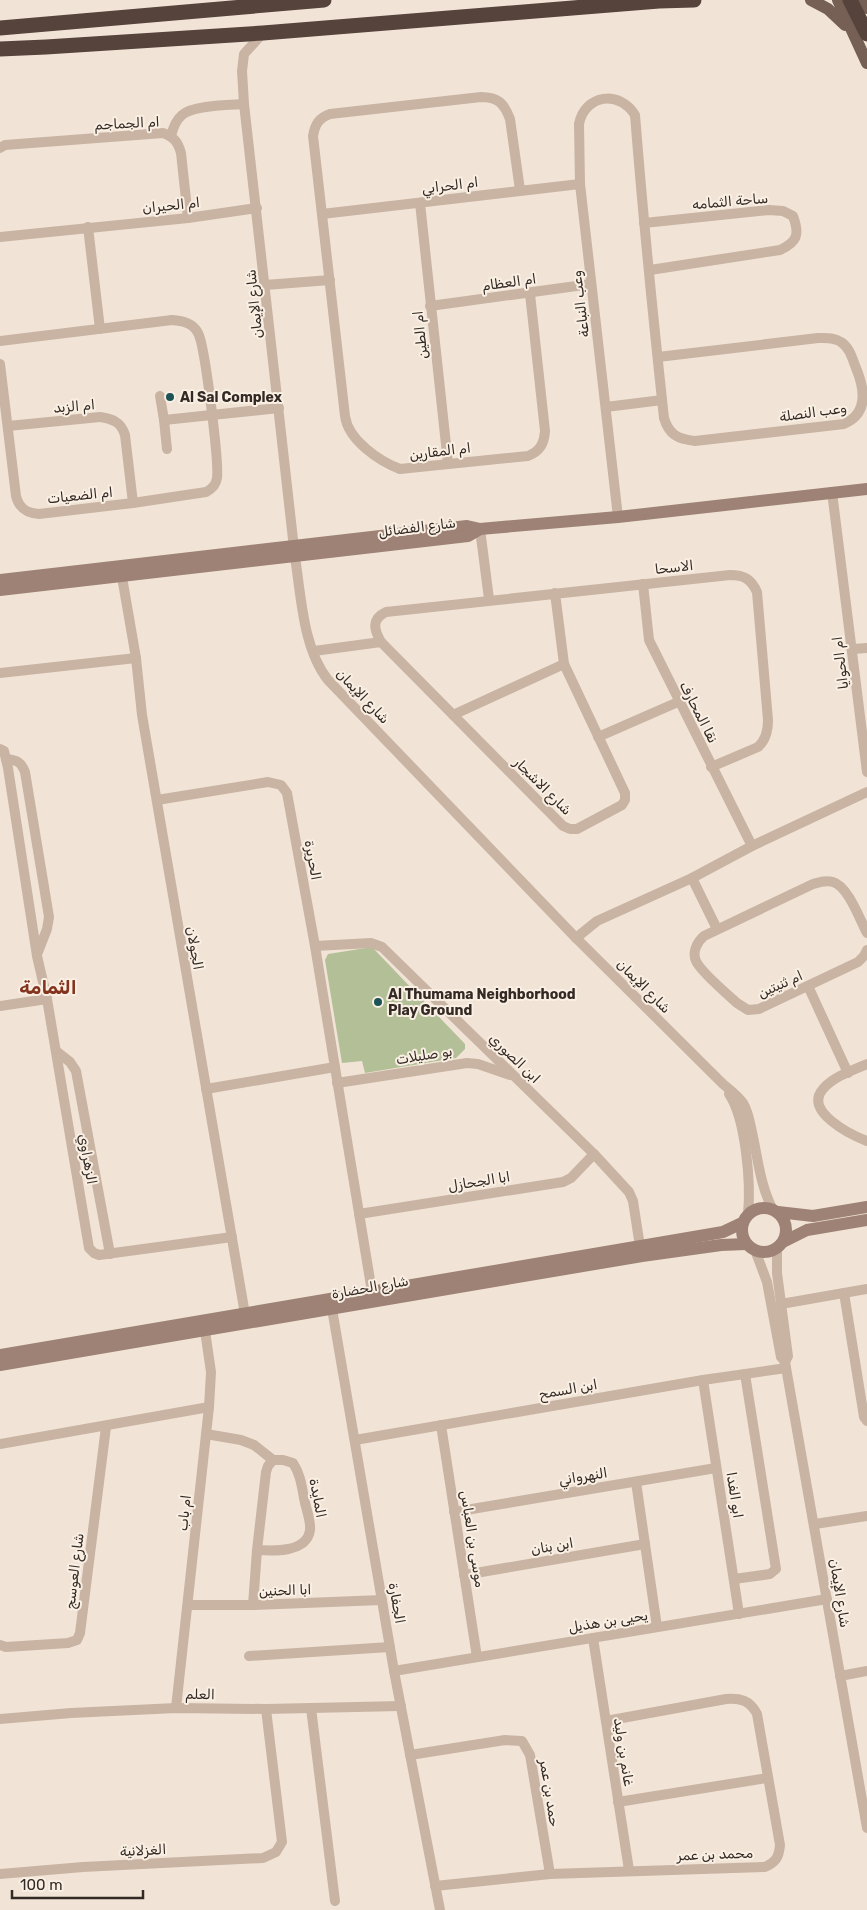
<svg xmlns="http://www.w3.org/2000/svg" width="867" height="1910" viewBox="0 0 867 1910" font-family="Rubik,'Noto Sans Arabic',sans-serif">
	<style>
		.green { fill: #b3c097 }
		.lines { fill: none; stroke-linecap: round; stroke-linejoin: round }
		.street { stroke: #c9b4a3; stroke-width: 10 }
		.secondary { stroke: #9d8275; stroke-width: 12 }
		.primary { stroke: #766056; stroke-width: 12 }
		.highway { stroke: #55433c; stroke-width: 15 }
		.poi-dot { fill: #1b5356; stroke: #f9efe3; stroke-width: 2 }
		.labels { text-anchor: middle; stroke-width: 4; stroke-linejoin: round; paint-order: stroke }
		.street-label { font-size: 14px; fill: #342a25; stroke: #f9efe3 }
		.poi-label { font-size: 14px; font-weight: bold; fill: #342a25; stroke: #f9efe3; text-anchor: start }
		.district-label { font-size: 19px; font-weight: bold; fill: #84341e; stroke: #f9efe3 }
	</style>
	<rect width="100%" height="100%" fill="#f1e4d7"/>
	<!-- green -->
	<path class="green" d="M 372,947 L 465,1044 L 465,1049 L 456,1058 L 365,1073 L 362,1061 L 342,1063 L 325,960 L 328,954 Z"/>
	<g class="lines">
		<!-- street -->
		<g class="street">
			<path d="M 263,33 L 244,54 L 242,71 L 244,104 L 295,557 C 301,595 303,649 328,680 L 576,938 L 723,1084 C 730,1090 737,1095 743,1103 C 748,1111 750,1122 752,1132 C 758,1159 760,1185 773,1210"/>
			<path d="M 171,136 C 173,128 176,120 182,115 C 192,105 230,105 244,104"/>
			<path d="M 0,148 L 5,145 L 163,133 C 174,137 178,142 181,153 L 188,218"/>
			<path d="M 520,190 L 510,119 C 504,103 498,97 481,97 L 330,114 C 319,118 315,124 313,136 L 345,416 C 348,440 379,461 400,469 L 528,456 C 540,451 544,444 545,431 L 530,294"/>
			<path d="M 420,203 L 448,463"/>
			<path d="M 322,214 L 580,184"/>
			<path d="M 644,223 L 769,210 L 783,211 L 793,216 C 800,235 797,242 780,250 L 650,270"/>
			<path d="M 88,227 L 100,329"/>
			<path d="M 0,237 L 188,218 L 257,208"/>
			<path d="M 265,285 L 330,280"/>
			<path d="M 430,306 L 591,284"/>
			<path d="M 0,341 L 172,320 C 183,321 193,323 198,333 C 205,345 219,462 217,478 C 216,485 212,489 206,492 L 133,503 L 39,514 C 26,513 19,508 16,496 L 0,364"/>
			<path d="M 160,396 L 164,420"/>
			<path d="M 606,407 L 662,400"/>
			<path d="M 8,426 L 100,417 C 113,419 121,422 125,435 L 133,503"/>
			<path d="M 167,449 L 164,420 L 279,408"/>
			<path d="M 832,492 L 867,772"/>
			<path d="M 618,517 L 580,184 L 579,124 C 585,94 620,90 635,115 C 643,216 653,317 664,418 C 669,435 678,439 695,441 L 844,424 C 867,414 866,392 856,368 C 852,358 850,348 841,342 C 834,337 826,338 818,338 L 658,357"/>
			<path d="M 480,529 L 489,599"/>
			<path d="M 122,577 L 136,658 L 142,715 L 246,1320"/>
			<path d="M 643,584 L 649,640 L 752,846"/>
			<path d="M 555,593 L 564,664 L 625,793 L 625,800 L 622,805 L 577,829 L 570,829 L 563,826 L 381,642 C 374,630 371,619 386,612 L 730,575 C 744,575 751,579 757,592 L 768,720 C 768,731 766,740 758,747 L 711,767"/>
			<path d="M 853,649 L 867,648"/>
			<path d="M 314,651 L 381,642"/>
			<path d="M 0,673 L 136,658"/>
			<path d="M 453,715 L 564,664"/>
			<path d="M 598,737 L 678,702"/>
			<path d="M 0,749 L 4,751 L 8,768 L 37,956 L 47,999 L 89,1248 L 94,1253 L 99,1255 L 232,1237"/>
			<path d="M 6,759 C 17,760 21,762 25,772 L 49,917 L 47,929 L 38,952"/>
			<path d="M 157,800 L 268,782 L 281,785 L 287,793 L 315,946 L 373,1298"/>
			<path d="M 692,878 L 717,929"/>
			<path d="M 867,933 C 860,920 848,886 833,882 C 826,880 820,882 813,884 L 704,936 C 697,942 692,952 696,961 C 700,971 727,994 737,1003 L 748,1010 L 759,1009 L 858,962 L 864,956 L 867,950"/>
			<path d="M 576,938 L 597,921 L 692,878 L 752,846 L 867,792"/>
			<path d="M 315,946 L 371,943 L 382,947 L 594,1154 L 629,1192 L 633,1201 L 641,1253"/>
			<path d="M 808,986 L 848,1073"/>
			<path d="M 0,1006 L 47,999"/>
			<path d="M 56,1051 L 70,1062 L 76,1071 L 110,1254"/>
			<path d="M 867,1064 C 853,1070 833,1077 823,1089 C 803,1111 851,1135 867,1141"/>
			<path d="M 337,1083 L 467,1063 L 478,1064 L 510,1075"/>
			<path d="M 206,1089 L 335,1067"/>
			<path d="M 729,1094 C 746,1119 751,1184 748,1214"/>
			<path d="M 359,1214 L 563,1182 L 571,1178 L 594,1154"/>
			<path d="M 777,1249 L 777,1273 L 787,1349 L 788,1356 L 785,1362"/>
			<path d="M 755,1250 L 767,1282 L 781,1357 L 785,1362 L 867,1828"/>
			<path d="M 844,1293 L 864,1417 L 867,1421"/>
			<path d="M 331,1303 L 394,1671 L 440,1910"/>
			<path d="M 781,1304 L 867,1289"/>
			<path d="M 703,1380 L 739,1614"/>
			<path d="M 441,1425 L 477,1657"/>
			<path d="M 206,1434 L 241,1440 L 254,1445 L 273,1460"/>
			<path d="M 355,1440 L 703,1380 L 786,1368"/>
			<path d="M 0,1444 L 209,1407"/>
			<path d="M 636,1482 L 657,1627"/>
			<path d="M 454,1512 L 716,1468"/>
			<path d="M 815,1524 L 867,1516"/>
			<path d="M 464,1575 L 645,1544"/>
			<path d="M 734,1579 L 770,1574 L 776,1569 L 745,1374"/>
			<path d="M 188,1605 L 253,1605 L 382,1600"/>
			<path d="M 253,1605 L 257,1550 L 266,1472 L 268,1466 L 273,1460 L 283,1460 L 293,1463 C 301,1475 302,1489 305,1503 C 307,1511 311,1522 310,1530 C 307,1553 273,1551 257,1550"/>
			<path d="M 593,1638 L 629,1870"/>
			<path d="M 0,1645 L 6,1647 L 68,1643 L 77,1640 L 80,1633 L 106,1427"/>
			<path d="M 249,1656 L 390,1647"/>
			<path d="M 394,1671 L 827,1599"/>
			<path d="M 840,1676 L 867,1671"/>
			<path d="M 176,1708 L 209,1407 L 211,1372 L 204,1324"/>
			<path d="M 311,1708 L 335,1901"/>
			<path d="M 0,1719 L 71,1713 L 176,1708 L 266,1709 L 401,1706"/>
			<path d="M 410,1755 L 505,1740 L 522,1741 L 530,1755 L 550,1874"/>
			<path d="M 618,1802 L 767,1778"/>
			<path d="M 0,1874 L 83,1867 L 263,1858 L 276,1852 L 282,1842 L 266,1709"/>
			<path d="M 435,1886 L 550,1874 L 765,1867 C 776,1862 779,1857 780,1845 L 757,1714 C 750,1700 740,1698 726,1699 L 606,1721"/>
		</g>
		<!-- secondary -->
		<g class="secondary">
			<path d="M 0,580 C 156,561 311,545 467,526 L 480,529"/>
			<path d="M 0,590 L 468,536 L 480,529 L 618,517 L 867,489"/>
			<circle cx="764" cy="1230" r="22"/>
			<path d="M 778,1212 L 813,1216 L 867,1207"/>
			<path d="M 783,1242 L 807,1230 L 867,1220"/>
			<path d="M 0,1355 L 641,1246 L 723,1232 L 742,1223"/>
			<path d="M 0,1365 L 642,1256 L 721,1245 L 746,1244"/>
		</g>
		<!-- primary -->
		<g class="primary">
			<path d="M 811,0 L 828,9 L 845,25"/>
			<path d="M 838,0 L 867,63"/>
			<path d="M 863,0 L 867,8"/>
		</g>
		<!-- highway -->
		<g class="highway">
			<path d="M 850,0 L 867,34"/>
			<path d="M 0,28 L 324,0"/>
			<path d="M 0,49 L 46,47 L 263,33 L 659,1 L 694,0"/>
		</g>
	</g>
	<!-- markers -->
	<g class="poi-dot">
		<circle cx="170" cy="397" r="5"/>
		<circle cx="378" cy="1002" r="5"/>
	</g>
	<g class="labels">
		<!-- street labels -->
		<g class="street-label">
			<text transform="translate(127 123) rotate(-3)" y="5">ام الجماجم</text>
			<text transform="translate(450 185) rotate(-7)" y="5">ام الحرابي</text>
			<text transform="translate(730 201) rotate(-5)" y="5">ساحة الثمامه</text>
			<text transform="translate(171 205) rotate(-6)" y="5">ام الحيران</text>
			<text transform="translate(509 282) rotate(-8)" y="5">ام العظام</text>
			<text transform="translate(254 304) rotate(-96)" y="5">شارع الإيمان</text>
			<text transform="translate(580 304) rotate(-97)" y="5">وعب النباعة</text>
			<text transform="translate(420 335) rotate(-96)" y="5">ام الطين</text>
			<text transform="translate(74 406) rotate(-5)" y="5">ام الزبد</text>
			<text transform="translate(813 412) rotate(-8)" y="5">وعب النصلة</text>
			<text transform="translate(440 451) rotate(-7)" y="5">ام المقارين</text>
			<text transform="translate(80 495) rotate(-6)" y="5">ام الضعيات</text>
			<text transform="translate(417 527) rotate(-7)" y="5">شارع الفضائل</text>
			<text transform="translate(674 567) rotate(-6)" y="5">الاسحا</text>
			<text transform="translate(840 663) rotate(-97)" y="5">ام الحوايا</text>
			<text transform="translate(363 696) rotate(46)" y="5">شارع الإيمان</text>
			<text transform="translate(699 712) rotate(63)" y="5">نقا المحارف</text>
			<text transform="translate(543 786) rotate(45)" y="5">شارع الاشجار</text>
			<text transform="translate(313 860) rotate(80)" y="5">الحريرة</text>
			<text transform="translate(195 948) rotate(80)" y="5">الجولان</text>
			<text transform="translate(780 984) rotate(-24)" y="5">ام ثنيتين</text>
			<text transform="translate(644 986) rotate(45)" y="5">شارع الإيمان</text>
			<text transform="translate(424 1055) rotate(-9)" y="5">بو صليلات</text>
			<text transform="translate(515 1058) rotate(44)" y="5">ابن الصوري</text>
			<text transform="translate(88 1159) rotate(80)" y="5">الزهراوي</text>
			<text transform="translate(479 1181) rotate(-9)" y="5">ابا الجحازل</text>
			<text transform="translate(370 1287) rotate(-10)" y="5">شارع الحضارة</text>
			<text transform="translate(568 1389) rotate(-10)" y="5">ابن السمح</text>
			<text transform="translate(583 1476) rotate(-9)" y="5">النهرواني</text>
			<text transform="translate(735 1495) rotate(81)" y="5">ابو الفدا</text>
			<text transform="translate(318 1498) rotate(79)" y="5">المايدة</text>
			<text transform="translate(184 1513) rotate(-84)" y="5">ام باب</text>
			<text transform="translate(473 1539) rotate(81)" y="5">موسى بن العباس</text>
			<text transform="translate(552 1546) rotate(-10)" y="5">ابن بنان</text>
			<text transform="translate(74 1571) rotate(-83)" y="5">شارع العوسج</text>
			<text transform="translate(285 1590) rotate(-2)" y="5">ابا الحنين</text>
			<text transform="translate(840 1593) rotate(81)" y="5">شارع الإيمان</text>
			<text transform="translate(397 1603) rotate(80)" y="5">الجفارة</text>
			<text transform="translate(608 1621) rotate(-9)" y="5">يحيى بن هذيل</text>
			<text transform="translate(200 1694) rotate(1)" y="5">العلم</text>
			<text transform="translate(624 1752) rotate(81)" y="5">غانم بن وليد</text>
			<text transform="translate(550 1793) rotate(81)" y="5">حمد بن عمر</text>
			<text transform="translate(143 1850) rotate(-3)" y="5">الغزلانية</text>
			<text transform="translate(715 1854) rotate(-2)" y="5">محمد بن عمر</text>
		</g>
		<!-- poi labels -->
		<g class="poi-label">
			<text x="180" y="402">Al Sal Complex</text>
			<text x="388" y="999">Al Thumama Neighborhood<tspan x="388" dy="16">Play Ground</tspan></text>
		</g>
		<!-- district labels -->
		<g class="district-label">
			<text x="48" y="994">الثمامة</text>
		</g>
	</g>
	<!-- scale -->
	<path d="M12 1890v8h131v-8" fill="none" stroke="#342a25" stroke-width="2.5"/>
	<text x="20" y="1890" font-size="15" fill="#342a25" stroke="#f9efe3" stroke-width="4" paint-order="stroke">100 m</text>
</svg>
